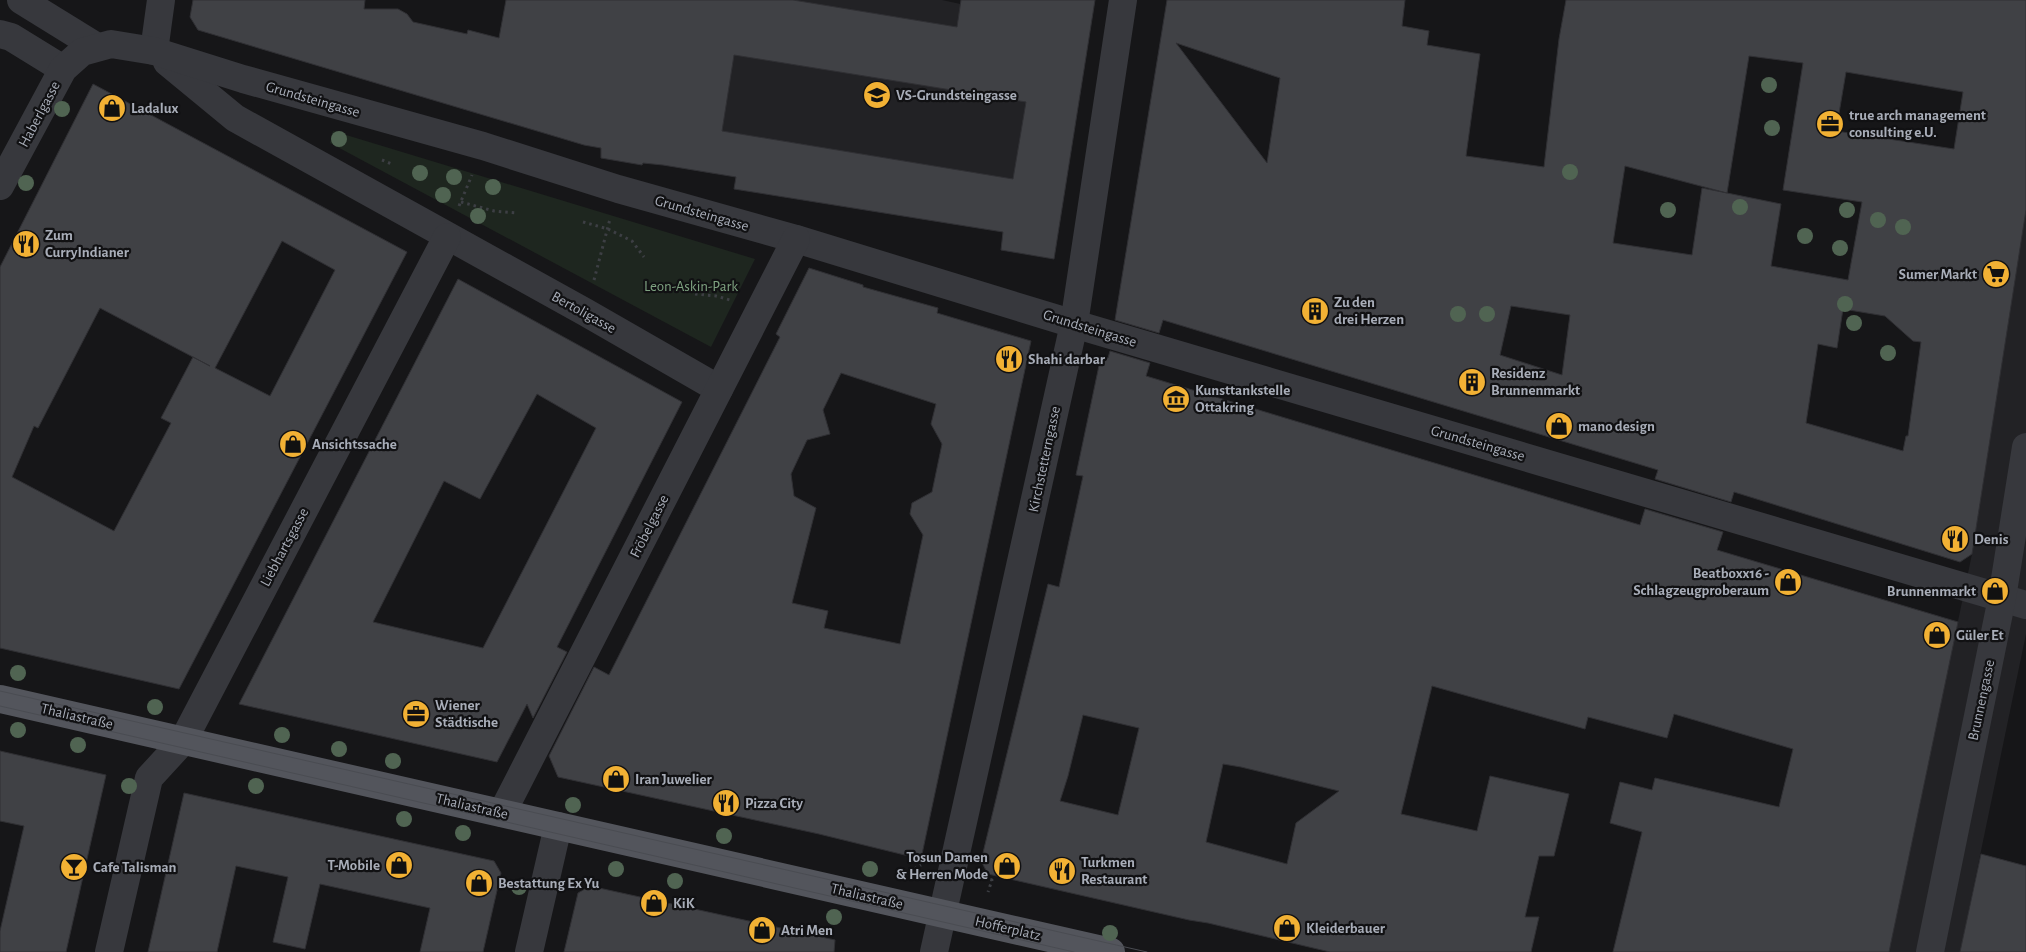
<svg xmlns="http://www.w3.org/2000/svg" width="2026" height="952" viewBox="0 0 2026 952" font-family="'Alegreya Sans',sans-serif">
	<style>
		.built { fill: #222225 }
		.green { fill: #1e261f }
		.building { fill: #404145; stroke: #303034; fill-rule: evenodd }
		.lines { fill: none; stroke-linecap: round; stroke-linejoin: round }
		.path { stroke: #3d3f44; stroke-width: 3; stroke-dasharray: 2.5 4; stroke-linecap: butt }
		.minor { stroke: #37383d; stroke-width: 28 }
		.major { stroke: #53555c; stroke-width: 28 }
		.tram { stroke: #4a4c52; stroke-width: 1 }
		.tree { fill: #506452 }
		.labels { text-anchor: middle; stroke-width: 4.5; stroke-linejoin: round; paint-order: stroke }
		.poi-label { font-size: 15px; font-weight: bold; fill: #a8adb8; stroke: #111113; text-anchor: start }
		.street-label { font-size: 15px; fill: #a8adb8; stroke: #111113 }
		.park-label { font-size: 15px; fill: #7fa381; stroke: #111113 }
	</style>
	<rect width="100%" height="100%" fill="#161618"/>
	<!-- built -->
	<g class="built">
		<path d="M 690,0 L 942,0 L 1090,32 L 1054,259 L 1001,250 L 1005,217 L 982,229 L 734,189 L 739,161 L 717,157 L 715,174 L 663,165 Z"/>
		<path d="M 2026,210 L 2026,634 L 1960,952 L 1889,952 L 1972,554 Z"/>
	</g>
	<!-- green -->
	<path class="green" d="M 333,131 L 755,259 L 711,347 L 330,143 Z"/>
	<!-- building -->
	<g class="building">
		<path d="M 193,0 L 365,0 L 364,9 L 398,9 L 407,14 L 413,22 L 467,34 L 468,30 L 499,38 L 506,0 L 793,0 L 957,27 L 961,0 L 1095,0 L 1054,259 L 1001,250 L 1003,232 L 734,189 L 736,177 L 663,165 L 643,163 L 642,165 L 601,158 L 601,148 L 584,145 L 198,30 L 190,17 ZM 734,55 L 1026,102 L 1013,179 L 722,131 Z"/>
		<path d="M 1167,0 L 1405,0 L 1402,26 L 1429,31 L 1427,45 L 1480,54 L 1466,156 L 1544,167 L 1559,39 L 1566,0 L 2026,0 L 2026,210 L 1972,554 L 1960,562 L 1734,492 L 1731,502 L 1655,479 L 1658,470 L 1163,320 L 1159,333 L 1115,320 ZM 1176,43 L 1280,78 L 1267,163 ZM 1749,56 L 1803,63 L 1783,190 L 1862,202 L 1848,280 L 1771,266 L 1781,204 L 1727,193 ZM 1846,72 L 1963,92 L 1954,149 L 1836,131 ZM 1625,166 L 1727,193 L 1702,188 L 1692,255 L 1613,243 ZM 1511,306 L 1570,315 L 1562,375 L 1500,355 ZM 1843,309 L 1885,316 L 1913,341 L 1921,342 L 1908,436 L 1906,436 L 1903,451 L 1806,423 L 1818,344 L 1837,348 Z"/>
		<path d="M 93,84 L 407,252 L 179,689 L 0,648 L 0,267 ZM 282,241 L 335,270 L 270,396 L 215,368 ZM 100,308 L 210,366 L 193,357 L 161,418 L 171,423 L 114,531 L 12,477 L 34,426 L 38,428 Z"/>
		<path d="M 809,268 L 863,285 L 863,287 L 938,308 L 937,313 L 1031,341 L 921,859 L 819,834 L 558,777 L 549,756 L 594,667 L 609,675 L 780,337 L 776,334 ZM 841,373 L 936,404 L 931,424 L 942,444 L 932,492 L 912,503 L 910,514 L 923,535 L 900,644 L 824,628 L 828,611 L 792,603 L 816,508 L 794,496 L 791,474 L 807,440 L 830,434 L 823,410 Z"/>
		<path d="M 458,279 L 682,402 L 557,647 L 567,652 L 533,718 L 527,704 L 497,762 L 239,704 ZM 537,394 L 596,428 L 483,648 L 373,622 L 444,481 L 480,499 Z"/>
		<path d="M 1110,351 L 1150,363 L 1146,376 L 1640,525 L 1645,509 L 1723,532 L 1717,550 L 1958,622 L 1889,952 L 1613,952 L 1642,832 L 1610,823 L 1620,782 L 1652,790 L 1655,778 L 1779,807 L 1793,749 L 1674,714 L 1667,738 L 1588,717 L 1585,729 L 1432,686 L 1401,814 L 1477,831 L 1490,776 L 1569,794 L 1554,856 L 1539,856 L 1525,917 L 1539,917 L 1531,952 L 1330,952 L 1208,923 L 1189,920 L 988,874 L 981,861 L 1048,584 L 1059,587 L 1083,476 L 1076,475 L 1101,356 L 1108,358 ZM 1083,715 L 1139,728 L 1118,815 L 1060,801 L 1068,776 ZM 1223,764 L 1241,767 L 1339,791 L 1296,823 L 1287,864 L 1206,842 Z"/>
		<path d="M 0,751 L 106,775 L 66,952 L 0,952 L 0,931 L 24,826 L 0,821 Z"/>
		<path d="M 184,793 L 494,861 L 501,873 L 483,952 L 420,952 L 430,908 L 320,884 L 305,949 L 273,942 L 288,877 L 236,866 L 217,952 L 148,952 Z"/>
		<path d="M 1981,854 L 2026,866 L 2026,952 L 1960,952 Z"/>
		<path d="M 590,886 L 835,940 L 834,952 L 564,952 L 578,893 Z"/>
	</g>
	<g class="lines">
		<!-- path -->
		<g class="path">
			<path d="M 382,160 L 394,165"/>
			<path d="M 461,202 L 494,211 L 517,213"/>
			<path d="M 459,206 L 472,175"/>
			<path d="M 583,222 L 608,229 L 632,241 L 644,257"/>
			<path d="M 594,280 L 610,219"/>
			<path d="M 695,294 L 716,296 L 730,300"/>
			<path d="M 914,876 L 916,868 L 921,865"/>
			<path d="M 984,878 L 992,880 L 988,892"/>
		</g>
		<!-- minor -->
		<g class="minor">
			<path d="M 21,0 L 97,47"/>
			<path d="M 0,34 L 11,37 L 63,69"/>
			<path d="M 154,51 L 161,0"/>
			<path d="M 167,62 L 235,118 L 585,312 L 719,389"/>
			<path d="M 0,186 L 63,69 L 82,52 L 111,44 L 154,51 L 243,79 L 483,146 L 618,189 L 796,239 L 1074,324 L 2026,605"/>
			<path d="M 502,813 L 796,239"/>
			<path d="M 109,952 L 149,778 L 183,741 L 447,237"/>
			<path d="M 529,952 L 558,826"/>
			<path d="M 934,952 L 1074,324 L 1123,0"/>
			<path d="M 1930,952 L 2002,598 L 2026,447"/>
		</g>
		<!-- major -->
		<path class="major" d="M 0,699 L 1111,952"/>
		<!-- tram -->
		<g class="tram">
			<path d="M 0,691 L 1147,952"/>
			<path d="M 0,706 L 1074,952"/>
		</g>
	</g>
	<!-- trees -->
	<g class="tree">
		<circle cx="1769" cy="85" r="8"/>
		<circle cx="62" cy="109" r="8"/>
		<circle cx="1772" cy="128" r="8"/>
		<circle cx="339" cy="139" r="8"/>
		<circle cx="1570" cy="172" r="8"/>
		<circle cx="420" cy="173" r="8"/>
		<circle cx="454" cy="177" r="8"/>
		<circle cx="26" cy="183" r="8"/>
		<circle cx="493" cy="187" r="8"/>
		<circle cx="443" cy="195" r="8"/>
		<circle cx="1740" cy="207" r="8"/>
		<circle cx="1668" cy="210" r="8"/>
		<circle cx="1847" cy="210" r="8"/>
		<circle cx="478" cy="216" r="8"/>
		<circle cx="1878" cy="220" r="8"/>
		<circle cx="1903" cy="227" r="8"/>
		<circle cx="1805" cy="236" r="8"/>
		<circle cx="1840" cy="248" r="8"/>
		<circle cx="1845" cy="304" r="8"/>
		<circle cx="1458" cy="314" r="8"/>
		<circle cx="1487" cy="314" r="8"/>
		<circle cx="1854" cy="323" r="8"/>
		<circle cx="1888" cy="353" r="8"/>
		<circle cx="18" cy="673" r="8"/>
		<circle cx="155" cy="707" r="8"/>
		<circle cx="18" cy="730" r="8"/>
		<circle cx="282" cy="735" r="8"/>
		<circle cx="78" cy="745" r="8"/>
		<circle cx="339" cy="749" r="8"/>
		<circle cx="393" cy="761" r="8"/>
		<circle cx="129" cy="786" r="8"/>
		<circle cx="256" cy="786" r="8"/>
		<circle cx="573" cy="805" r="8"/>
		<circle cx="404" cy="819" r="8"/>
		<circle cx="463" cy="833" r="8"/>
		<circle cx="724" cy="836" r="8"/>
		<circle cx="616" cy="869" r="8"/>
		<circle cx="870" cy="869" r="8"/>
		<circle cx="675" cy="881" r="8"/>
		<circle cx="519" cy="887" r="8"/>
		<circle cx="834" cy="917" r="8"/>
		<circle cx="1110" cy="933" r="8"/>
	</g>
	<!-- icons -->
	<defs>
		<g id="school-disc" transform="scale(1.4375)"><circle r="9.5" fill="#f2b134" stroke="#111113"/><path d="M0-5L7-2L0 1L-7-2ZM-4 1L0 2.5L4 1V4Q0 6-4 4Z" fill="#111"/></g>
		<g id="shop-disc" transform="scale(1.4375)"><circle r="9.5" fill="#f2b134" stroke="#111113"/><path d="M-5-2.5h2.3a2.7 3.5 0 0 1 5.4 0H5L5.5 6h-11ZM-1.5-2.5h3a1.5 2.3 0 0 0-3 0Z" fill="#111"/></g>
		<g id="office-disc" transform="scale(1.4375)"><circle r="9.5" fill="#f2b134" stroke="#111113"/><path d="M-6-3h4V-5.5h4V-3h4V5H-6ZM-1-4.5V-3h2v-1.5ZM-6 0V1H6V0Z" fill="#111"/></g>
		<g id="restaurant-disc" transform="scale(1.4375)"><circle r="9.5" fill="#f2b134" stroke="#111113"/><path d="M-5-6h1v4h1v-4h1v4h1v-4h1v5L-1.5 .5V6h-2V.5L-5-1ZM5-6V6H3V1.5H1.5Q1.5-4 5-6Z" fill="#111"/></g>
		<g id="supermarket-disc" transform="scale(1.4375)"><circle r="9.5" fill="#f2b134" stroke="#111113"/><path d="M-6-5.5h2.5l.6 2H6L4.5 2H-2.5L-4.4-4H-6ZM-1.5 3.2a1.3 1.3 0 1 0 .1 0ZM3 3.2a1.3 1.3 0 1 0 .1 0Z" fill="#111"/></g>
		<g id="building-disc" transform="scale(1.4375)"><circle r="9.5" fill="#f2b134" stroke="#111113"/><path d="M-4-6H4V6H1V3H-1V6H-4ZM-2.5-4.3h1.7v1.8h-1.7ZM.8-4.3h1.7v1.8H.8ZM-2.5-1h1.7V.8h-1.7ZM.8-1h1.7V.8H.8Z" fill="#111"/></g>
		<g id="museum-disc" transform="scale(1.4375)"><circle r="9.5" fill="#f2b134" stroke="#111113"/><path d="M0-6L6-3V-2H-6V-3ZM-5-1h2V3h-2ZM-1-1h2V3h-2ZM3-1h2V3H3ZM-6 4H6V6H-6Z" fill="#111"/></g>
		<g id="bar-disc" transform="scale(1.4375)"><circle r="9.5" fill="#f2b134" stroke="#111113"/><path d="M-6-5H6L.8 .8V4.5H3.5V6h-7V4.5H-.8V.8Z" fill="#111"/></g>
	</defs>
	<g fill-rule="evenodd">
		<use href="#school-disc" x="877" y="95"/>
		<use href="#shop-disc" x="112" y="108"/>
		<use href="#office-disc" x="1830" y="124"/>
		<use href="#restaurant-disc" x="26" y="244"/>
		<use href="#supermarket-disc" x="1996" y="274"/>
		<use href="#building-disc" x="1315" y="311"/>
		<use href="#restaurant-disc" x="1009" y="359"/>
		<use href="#building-disc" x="1472" y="382"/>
		<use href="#museum-disc" x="1176" y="399"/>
		<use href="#shop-disc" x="1559" y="426"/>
		<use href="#shop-disc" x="293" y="444"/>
		<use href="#restaurant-disc" x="1955" y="539"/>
		<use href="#shop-disc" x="1788" y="582"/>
		<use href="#shop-disc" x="1995" y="591"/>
		<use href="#shop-disc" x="1937" y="635"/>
		<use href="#office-disc" x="416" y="714"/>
		<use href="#shop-disc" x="616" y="779"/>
		<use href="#restaurant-disc" x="726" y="803"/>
		<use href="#shop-disc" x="399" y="865"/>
		<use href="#shop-disc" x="1007" y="866"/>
		<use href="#bar-disc" x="74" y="867"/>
		<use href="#restaurant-disc" x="1062" y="871"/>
		<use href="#shop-disc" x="479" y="883"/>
		<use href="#shop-disc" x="654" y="903"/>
		<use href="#shop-disc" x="1287" y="928"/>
		<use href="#shop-disc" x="762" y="930"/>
	</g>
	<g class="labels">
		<!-- poi labels -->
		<g class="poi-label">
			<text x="896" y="100">VS-Grundsteingasse</text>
			<text x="131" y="113">Ladalux</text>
			<text x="1849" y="120">true arch management<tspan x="1849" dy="17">consulting e.U.</tspan></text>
			<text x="45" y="240">Zum<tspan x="45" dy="17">CurryIndianer</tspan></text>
			<text x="1977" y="279" text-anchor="end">Sumer Markt</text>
			<text x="1334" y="307">Zu den<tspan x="1334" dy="17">drei Herzen</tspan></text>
			<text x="1028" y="364">Shahi darbar</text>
			<text x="1491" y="378">Residenz<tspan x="1491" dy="17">Brunnenmarkt</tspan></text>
			<text x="1195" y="395">Kunsttankstelle<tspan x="1195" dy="17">Ottakring</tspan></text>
			<text x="1578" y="431">mano design</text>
			<text x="312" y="449">Ansichtssache</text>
			<text x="1974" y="544">Denis</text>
			<text x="1769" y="578" text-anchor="end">Beatboxx16 -<tspan x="1769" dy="17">Schlagzeugproberaum</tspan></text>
			<text x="1976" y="596" text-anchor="end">Brunnenmarkt</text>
			<text x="1956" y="640">Güler Et</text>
			<text x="435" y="710">Wiener<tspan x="435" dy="17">Städtische</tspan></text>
			<text x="635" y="784">Iran Juwelier</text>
			<text x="745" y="808">Pizza City</text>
			<text x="988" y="862" text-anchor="end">Tosun Damen<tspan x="988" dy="17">&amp; Herren Mode</tspan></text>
			<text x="1081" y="867">Turkmen<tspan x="1081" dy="17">Restaurant</tspan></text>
			<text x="380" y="870" text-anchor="end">T-Mobile</text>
			<text x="93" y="872">Cafe Talisman</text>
			<text x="498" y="888">Bestattung Ex Yu</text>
			<text x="673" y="908">KiK</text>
			<text x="1306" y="933">Kleiderbauer</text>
			<text x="781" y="935">Atri Men</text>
		</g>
		<!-- street labels -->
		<g class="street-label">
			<text transform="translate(313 99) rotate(16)" y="5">Grundsteingasse</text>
			<text transform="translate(39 114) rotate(-62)" y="5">Haberlgasse</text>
			<text transform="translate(702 213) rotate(16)" y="5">Grundsteingasse</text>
			<text transform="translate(584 312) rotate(29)" y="5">Bertoligasse</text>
			<text transform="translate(1090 328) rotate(17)" y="5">Grundsteingasse</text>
			<text transform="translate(1478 443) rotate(16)" y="5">Grundsteingasse</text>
			<text transform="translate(1044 459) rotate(-78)" y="5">Kirchstetterngasse</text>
			<text transform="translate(649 526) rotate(-63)" y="5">Fröbelgasse</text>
			<text transform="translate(284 547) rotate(-62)" y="5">Liebhartsgasse</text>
			<text transform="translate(1981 700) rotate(-78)" y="5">Brunnengasse</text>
			<text transform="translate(77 716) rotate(13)" y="5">Thaliastraße</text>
			<text transform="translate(472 806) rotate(13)" y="5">Thaliastraße</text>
			<text transform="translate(867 896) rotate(13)" y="5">Thaliastraße</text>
			<text transform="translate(1008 928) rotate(13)" y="5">Hofferplatz</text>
		</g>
		<!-- park labels -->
		<g class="park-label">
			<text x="691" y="291">Leon-Askin-Park</text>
		</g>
	</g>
</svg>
